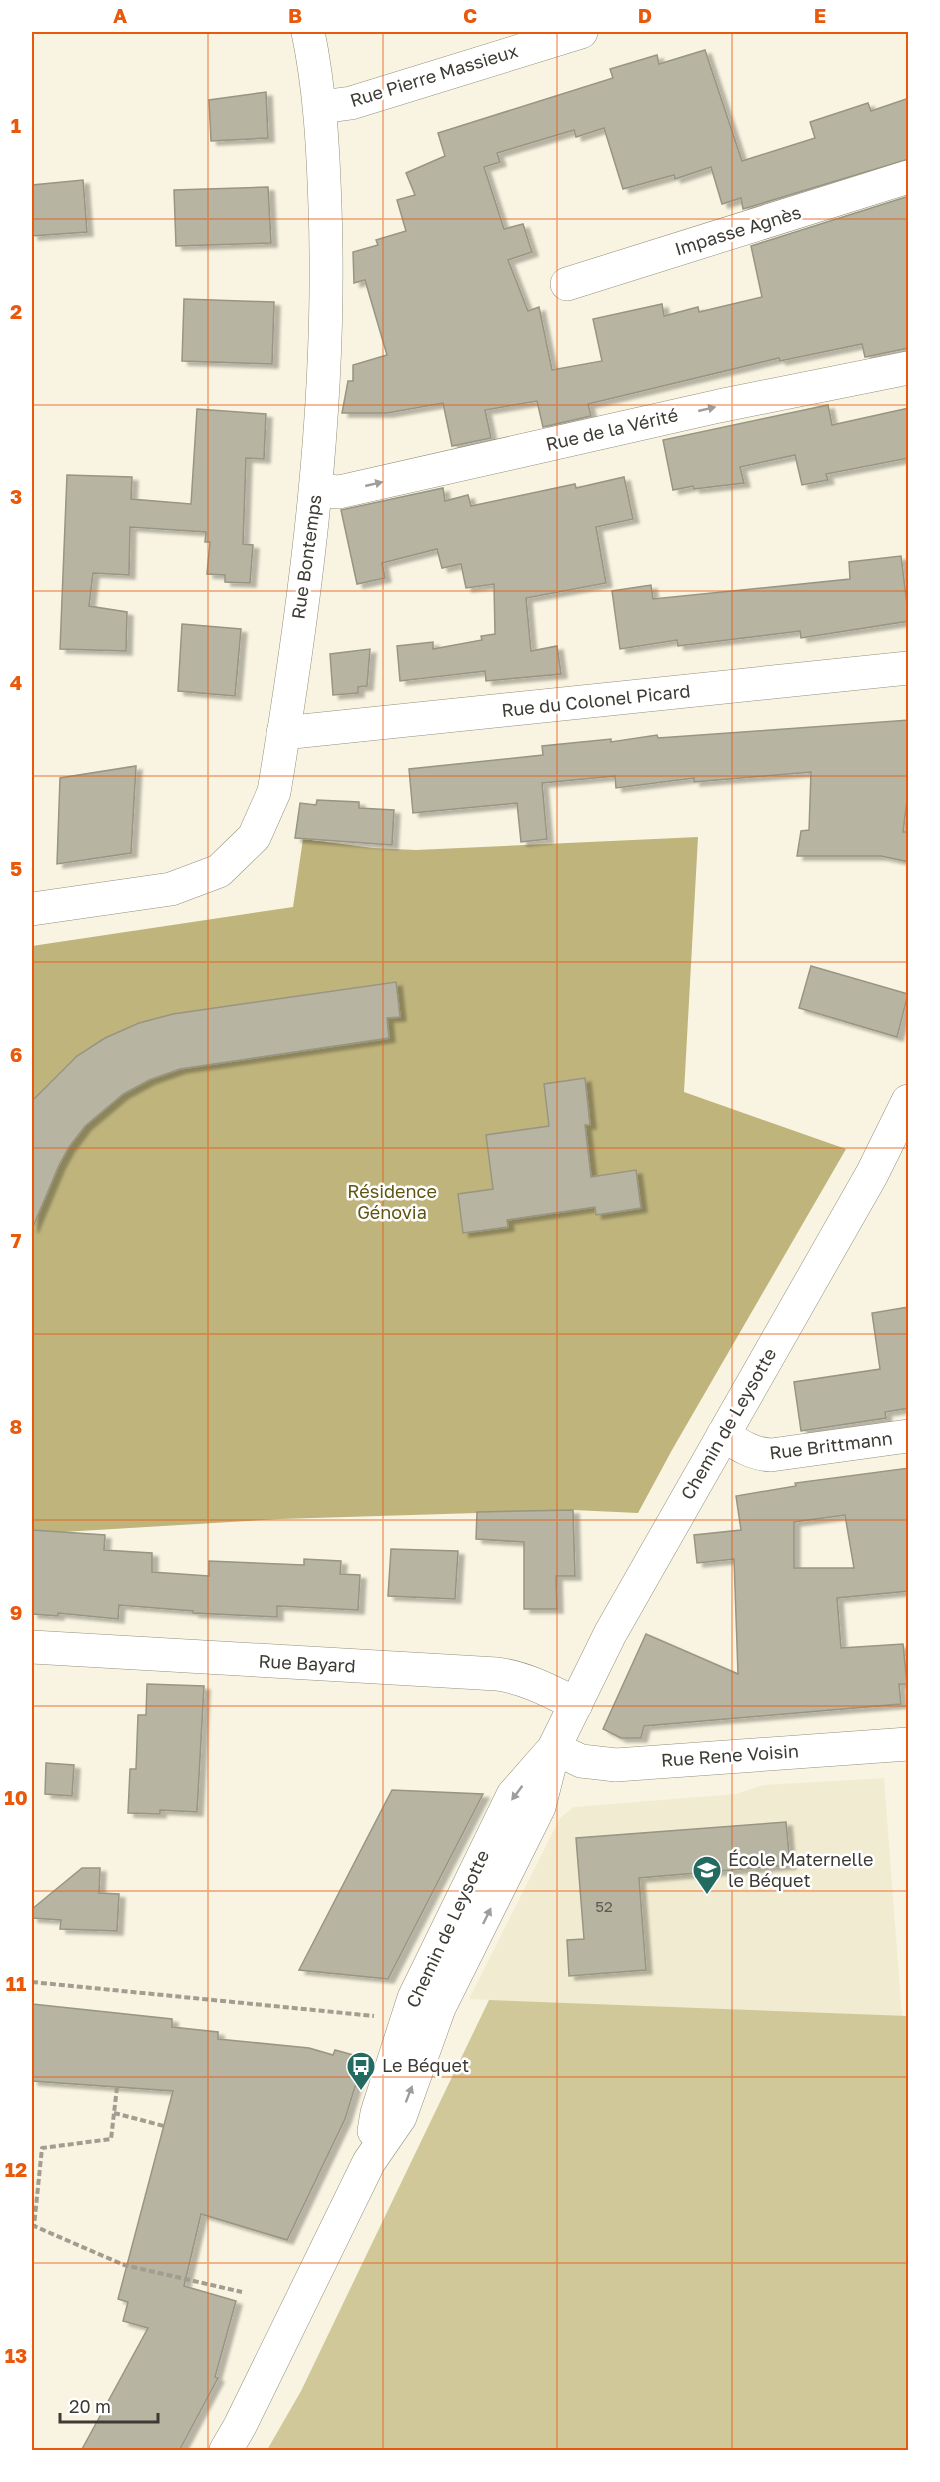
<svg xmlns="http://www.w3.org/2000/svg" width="940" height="2482" viewBox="0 0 940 2482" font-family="'Golos Text',sans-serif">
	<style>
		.built { fill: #f1ecd1 }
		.green { fill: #d1c899 }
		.forest { fill: #bfb47c }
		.building { fill: #b7b4a2; stroke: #989583; stroke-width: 1.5; fill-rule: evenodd; filter: url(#shadow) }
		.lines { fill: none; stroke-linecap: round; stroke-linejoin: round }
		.minor-casing { stroke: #93907e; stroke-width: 34 }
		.path { stroke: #a19e91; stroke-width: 4; stroke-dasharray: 6 3; stroke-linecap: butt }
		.minor { stroke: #fff; stroke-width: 33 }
		.oneway { fill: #9e9d9a }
		.grid { fill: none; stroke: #e8590c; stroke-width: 1.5; stroke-opacity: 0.55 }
		.labels { text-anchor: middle; stroke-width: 5; stroke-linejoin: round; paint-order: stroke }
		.number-label { font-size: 15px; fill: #5c5950 }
		.street-label { font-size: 18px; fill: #3d3b34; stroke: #fff }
		.park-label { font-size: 18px; fill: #5f5410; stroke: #fff }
		.poi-label { font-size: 18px; fill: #3d3b34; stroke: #fff; text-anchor: start }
		.neatline { fill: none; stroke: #e8590c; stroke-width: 2 }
		.grid-label { font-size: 20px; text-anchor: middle; font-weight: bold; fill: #e8590c }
	</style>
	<defs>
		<filter id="shadow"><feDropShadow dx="6" dy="4" stdDeviation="1.5" flood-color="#0004"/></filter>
	</defs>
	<rect width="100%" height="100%" fill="#f8f4e1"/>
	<!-- built -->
	<path class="built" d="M 884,1778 L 902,2016 L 908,2016 L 908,2450 L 632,2006 L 469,1999 L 560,1818 L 574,1807 L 736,1794 L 763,1785 Z"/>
	<!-- green -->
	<path class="green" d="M 489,2000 L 908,2016 L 908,2450 L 267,2450 L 301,2391 Z"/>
	<!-- forest -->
	<path class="forest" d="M 698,837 L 684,1092 L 846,1149 L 672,1450 L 638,1513 L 573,1510 L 280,1519 L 63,1532 L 32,1530 L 32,946 L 293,907 L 303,839 L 373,848 L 416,850 Z"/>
	<!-- building -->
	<g class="building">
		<path d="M 705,50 L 742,161 L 815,138 L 810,122 L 868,103 L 871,111 L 909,98 L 909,159 L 743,209 L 741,198 L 722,204 L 711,167 L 675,179 L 674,175 L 623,189 L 604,128 L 576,137 L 574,130 L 497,153 L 500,162 L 484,167 L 504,229 L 523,224 L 532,252 L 508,260 L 528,311 L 539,307 L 552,370 L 602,361 L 593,319 L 662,304 L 664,316 L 698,307 L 699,312 L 762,297 L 751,246 L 909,196 L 909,348 L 865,357 L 862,344 L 780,361 L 779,358 L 588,404 L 591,416 L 543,427 L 537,401 L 485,410 L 491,438 L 452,446 L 443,403 L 387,413 L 342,413 L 348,381 L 353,381 L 353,365 L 387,355 L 365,280 L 354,283 L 353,252 L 378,245 L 376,240 L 406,231 L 397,200 L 415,195 L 406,173 L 445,156 L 438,133 L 613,78 L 610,69 L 657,55 L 659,64 Z"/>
		<path d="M 266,92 L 268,138 L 211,141 L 209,100 Z"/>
		<path d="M 83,180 L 87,232 L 32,236 L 32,185 Z"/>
		<path d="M 268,187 L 271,243 L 176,246 L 174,190 Z"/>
		<path d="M 184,299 L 274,302 L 272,364 L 182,361 Z"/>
		<path d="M 828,405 L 832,425 L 909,408 L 909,458 L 826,474 L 828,480 L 802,485 L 795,455 L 740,467 L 744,483 L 694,489 L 693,486 L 673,490 L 663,440 Z"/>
		<path d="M 197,409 L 266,414 L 264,459 L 246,458 L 243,544 L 253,545 L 250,583 L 225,582 L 225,575 L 207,574 L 210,542 L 205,542 L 206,532 L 130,527 L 129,575 L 93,573 L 89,606 L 127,612 L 126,651 L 60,649 L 67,475 L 132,477 L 131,499 L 191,504 Z"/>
		<path d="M 624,477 L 633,519 L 596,527 L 606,583 L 526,598 L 531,651 L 557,646 L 561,674 L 486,681 L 485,671 L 400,681 L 397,646 L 433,642 L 433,649 L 482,640 L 481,636 L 495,634 L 494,584 L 466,588 L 461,564 L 442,568 L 437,549 L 382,563 L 385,578 L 357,584 L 341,510 L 443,488 L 445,501 L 468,495 L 471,506 L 575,484 L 576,488 Z"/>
		<path d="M 901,556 L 909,621 L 801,638 L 800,631 L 678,646 L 677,640 L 620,649 L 612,591 L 651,585 L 653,599 L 850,579 L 849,562 Z"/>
		<path d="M 182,624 L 241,629 L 235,696 L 178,691 Z"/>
		<path d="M 370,649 L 367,686 L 358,687 L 358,693 L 333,695 L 330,654 Z"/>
		<path d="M 909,720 L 909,784 L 903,832 L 909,832 L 909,862 L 881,856 L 797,856 L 801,831 L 809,830 L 811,772 L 694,782 L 694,778 L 616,788 L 615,776 L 542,783 L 547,839 L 521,842 L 517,803 L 413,813 L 409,769 L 543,755 L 542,746 L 611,739 L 611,742 L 657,735 L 658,738 Z"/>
		<path d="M 136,766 L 131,853 L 57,864 L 60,778 Z"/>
		<path d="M 317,800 L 359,802 L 359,808 L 394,810 L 392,845 L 295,838 L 300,803 L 316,805 Z"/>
		<path d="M 811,966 L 908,994 L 897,1037 L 799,1008 Z"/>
		<path d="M 396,982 L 400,1017 L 387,1018 L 389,1038 L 180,1069 L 149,1080 L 123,1094 L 85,1126 L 69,1147 L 59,1165 L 32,1229 L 32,1101 L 77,1056 L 105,1038 L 139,1023 L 173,1014 Z"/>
		<path d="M 585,1078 L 590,1125 L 585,1125 L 591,1177 L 636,1170 L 641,1208 L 596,1215 L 595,1207 L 507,1220 L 508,1227 L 463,1233 L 458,1194 L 493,1189 L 486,1135 L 549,1126 L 544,1084 Z"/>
		<path d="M 909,1307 L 909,1408 L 885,1412 L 886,1418 L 801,1431 L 794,1382 L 880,1369 L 872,1313 Z"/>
		<path d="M 909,1468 L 909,1591 L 837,1598 L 841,1648 L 903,1644 L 907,1684 L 899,1684 L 901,1704 L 644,1726 L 641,1738 L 621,1738 L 603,1729 L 646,1634 L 738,1674 L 734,1559 L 697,1563 L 694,1535 L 741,1530 L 736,1496 L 796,1486 L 795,1483 ZM 845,1515 L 854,1568 L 794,1568 L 794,1522 Z"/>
		<path d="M 573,1510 L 575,1576 L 556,1576 L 557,1609 L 524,1609 L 524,1542 L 476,1539 L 477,1512 Z"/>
		<path d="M 32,1530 L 105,1535 L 104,1550 L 152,1553 L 152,1572 L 209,1576 L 209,1561 L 304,1565 L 304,1559 L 341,1561 L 340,1574 L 360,1575 L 358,1610 L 277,1606 L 277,1617 L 193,1613 L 193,1611 L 119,1605 L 118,1619 L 58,1613 L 58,1616 L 32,1614 Z"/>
		<path d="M 391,1549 L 458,1551 L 455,1599 L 388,1596 Z"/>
		<path d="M 147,1684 L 204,1686 L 197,1812 L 160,1810 L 160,1814 L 128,1813 L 130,1769 L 136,1769 L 138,1715 L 146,1715 Z"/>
		<path d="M 46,1763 L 74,1765 L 72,1796 L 45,1794 Z"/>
		<path d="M 392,1790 L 483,1794 L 388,1979 L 299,1970 Z"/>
		<path d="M 786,1822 L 790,1865 L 639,1878 L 646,1970 L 569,1976 L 567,1940 L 584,1939 L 576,1838 Z"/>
		<path d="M 82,1868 L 100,1868 L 99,1893 L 119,1894 L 117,1931 L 60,1929 L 61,1920 L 32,1918 L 32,1909 Z"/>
		<path d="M 32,2004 L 172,2019 L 172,2027 L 218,2032 L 218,2039 L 309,2048 L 333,2055 L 335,2050 L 364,2058 L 345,2119 L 287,2240 L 201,2214 L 184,2286 L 236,2301 L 215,2377 L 218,2378 L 179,2451 L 81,2451 L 148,2328 L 123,2321 L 128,2302 L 118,2299 L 173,2091 L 32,2081 Z"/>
	</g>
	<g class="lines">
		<!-- minor casing -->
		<g class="minor-casing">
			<g id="minor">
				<path d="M 321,107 L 351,103 L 581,32"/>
				<path d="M 567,284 L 908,177"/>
				<path d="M 316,490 L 339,492 L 719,406 L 908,368"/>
				<path d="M 283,733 L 908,668"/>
				<path d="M 32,909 L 171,889 L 219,871 L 254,837 L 274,792 C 306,599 332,403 325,207 C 323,147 320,90 308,32"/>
				<path d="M 723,1435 C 739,1445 752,1454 771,1455 L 908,1436"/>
				<path d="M 32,1647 L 497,1674 C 526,1678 550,1691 576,1704"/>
				<path d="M 554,1748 L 581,1761 L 616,1765 L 908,1744"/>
				<path d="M 374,2131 L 377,2113 L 414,1998 L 513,1795 L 549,1754"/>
				<path d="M 226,2450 L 240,2426 L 369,2162 L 400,2117 L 439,2008 L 539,1807 L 554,1748 L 610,1634 L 872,1174 L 908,1101"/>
			</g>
		</g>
		<!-- path -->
		<g class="path">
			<path d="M 32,1982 L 374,2016"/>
			<path d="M 117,2087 L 111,2139 L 42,2148 L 34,2226 L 124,2265 L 242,2292"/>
			<path d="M 114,2113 L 164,2126"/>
		</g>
		<!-- minor -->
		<use href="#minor" class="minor"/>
	</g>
	<!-- one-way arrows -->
	<defs><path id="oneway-solid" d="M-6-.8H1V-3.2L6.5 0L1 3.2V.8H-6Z" transform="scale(1.5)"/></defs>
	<g class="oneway">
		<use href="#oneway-solid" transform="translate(707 409) rotate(-13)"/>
		<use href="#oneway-solid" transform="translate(374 484) rotate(-13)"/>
		<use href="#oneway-solid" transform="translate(517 1793) rotate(127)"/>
		<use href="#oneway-solid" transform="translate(487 1916) rotate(-64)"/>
		<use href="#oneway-solid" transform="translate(409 2094) rotate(-69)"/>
	</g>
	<!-- grid -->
	<path class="grid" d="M 208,32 L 208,2450M 383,32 L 383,2450M 557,32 L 557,2450M 732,32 L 732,2450M 32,219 L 908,219M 32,405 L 908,405M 32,591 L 908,591M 32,776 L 908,776M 32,962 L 908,962M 32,1148 L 908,1148M 32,1334 L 908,1334M 32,1520 L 908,1520M 32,1706 L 908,1706M 32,1891 L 908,1891M 32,2077 L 908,2077M 32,2263 L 908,2263"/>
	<!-- icons -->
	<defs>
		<g id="school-pin" transform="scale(1.5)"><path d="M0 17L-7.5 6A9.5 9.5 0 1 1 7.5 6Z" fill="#236b61" stroke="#fff"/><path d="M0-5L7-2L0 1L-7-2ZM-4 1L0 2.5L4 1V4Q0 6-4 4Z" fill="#fff"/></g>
		<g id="bus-pin" transform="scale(1.5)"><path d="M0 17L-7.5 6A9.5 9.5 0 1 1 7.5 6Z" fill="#236b61" stroke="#fff"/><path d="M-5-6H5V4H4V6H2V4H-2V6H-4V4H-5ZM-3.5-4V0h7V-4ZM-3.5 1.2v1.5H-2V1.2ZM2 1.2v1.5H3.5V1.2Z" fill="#fff"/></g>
	</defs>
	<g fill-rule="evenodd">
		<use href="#school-pin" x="707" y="1870"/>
		<use href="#bus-pin" x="361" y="2066"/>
	</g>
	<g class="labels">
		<!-- number labels -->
		<g class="number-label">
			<text x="604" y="1912">52</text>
		</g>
		<!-- street labels -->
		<g class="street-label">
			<text transform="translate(434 76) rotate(-17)" y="6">Rue Pierre Massieux</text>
			<text transform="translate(738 231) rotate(-17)" y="6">Impasse Agnès</text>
			<text transform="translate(612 430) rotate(-13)" y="6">Rue de la Vérité</text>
			<text transform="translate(307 557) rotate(-82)" y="6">Rue Bontemps</text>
			<text transform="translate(596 701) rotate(-6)" y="6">Rue du Colonel Picard</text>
			<text transform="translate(729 1424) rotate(-60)" y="6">Chemin de Leysotte</text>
			<text transform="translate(831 1446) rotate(-7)" y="6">Rue Brittmann</text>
			<text transform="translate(307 1664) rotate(3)" y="6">Rue Bayard</text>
			<text transform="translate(730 1756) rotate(-4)" y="6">Rue Rene Voisin</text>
			<text transform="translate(448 1929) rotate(-65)" y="6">Chemin de Leysotte</text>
		</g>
		<!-- park labels -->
		<g class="park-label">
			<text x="392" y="1198">Résidence<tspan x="392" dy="21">Génovia</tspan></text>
		</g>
		<!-- poi labels -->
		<g class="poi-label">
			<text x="728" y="1866">École Maternelle<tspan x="728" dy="21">le Béquet</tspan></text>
			<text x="382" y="2072">Le Béquet</text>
		</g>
	</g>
	<!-- border -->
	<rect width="940" height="2482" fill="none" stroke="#ffffff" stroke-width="66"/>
	<!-- scale -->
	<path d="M60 2413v9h98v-9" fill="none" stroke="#3d3b34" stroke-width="3"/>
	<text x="69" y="2413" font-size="18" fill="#3d3b34" stroke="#ffffff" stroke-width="4.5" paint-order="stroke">20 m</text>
	<rect x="33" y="33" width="874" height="2416" class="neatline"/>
	<g class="grid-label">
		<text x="120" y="23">A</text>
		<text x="295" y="23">B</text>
		<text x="470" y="23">C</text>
		<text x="645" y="23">D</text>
		<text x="820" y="23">E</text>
		<text x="16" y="133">1</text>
		<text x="16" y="319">2</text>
		<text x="16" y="504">3</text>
		<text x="16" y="690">4</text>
		<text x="16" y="876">5</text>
		<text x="16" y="1062">6</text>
		<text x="16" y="1248">7</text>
		<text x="16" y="1434">8</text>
		<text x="16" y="1620">9</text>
		<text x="16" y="1805">10</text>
		<text x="16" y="1991">11</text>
		<text x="16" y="2177">12</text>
		<text x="16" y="2363">13</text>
	</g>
</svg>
